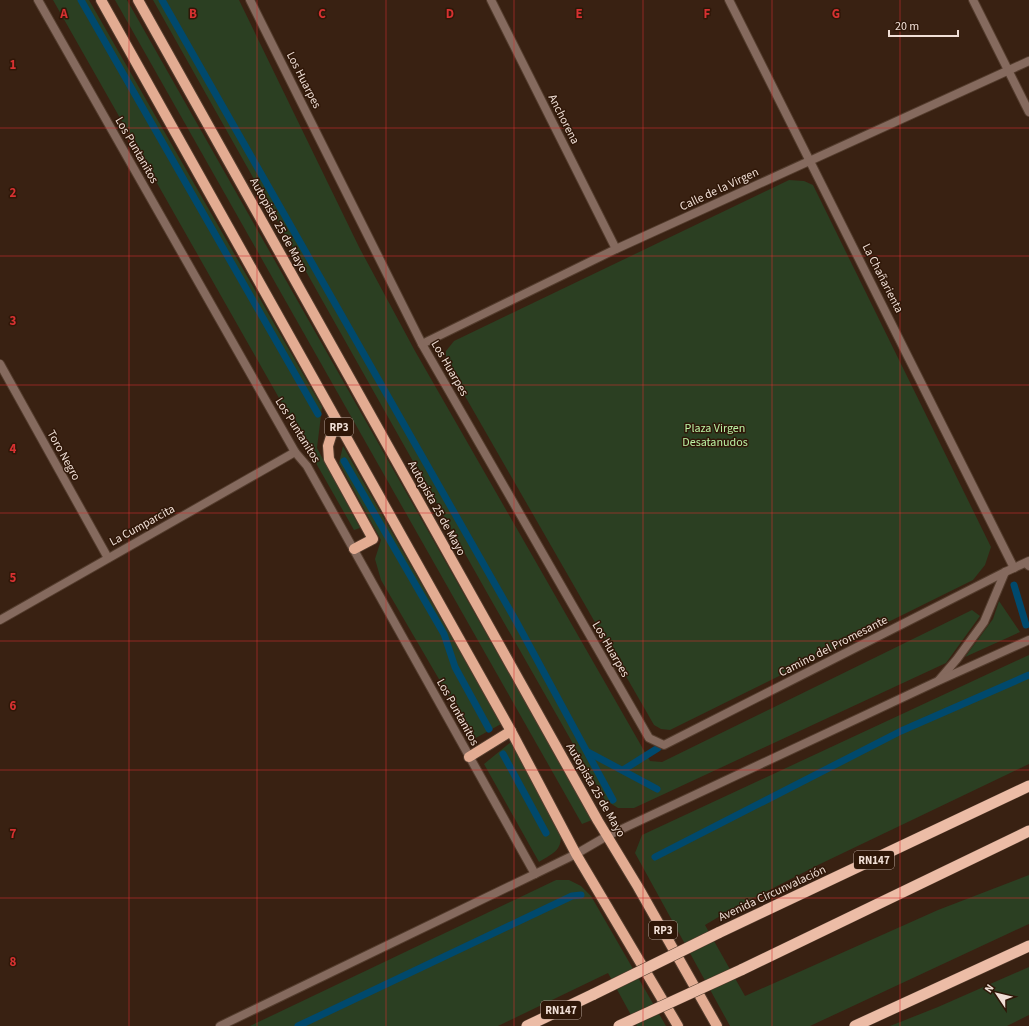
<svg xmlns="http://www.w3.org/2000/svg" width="1029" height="1026" viewBox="0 0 1029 1026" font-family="'Source Sans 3',sans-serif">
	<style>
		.green { fill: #2b3f22 }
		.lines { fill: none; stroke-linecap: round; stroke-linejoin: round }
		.stream { stroke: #00496d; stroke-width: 7 }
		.minor-casing { stroke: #533c2d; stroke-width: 10 }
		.tertiary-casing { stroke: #533c2d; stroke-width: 10 }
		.primary-casing { stroke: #533c2d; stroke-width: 12 }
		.trunk-casing { stroke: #533c2d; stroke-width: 12 }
		.minor { stroke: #856a5e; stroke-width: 8 }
		.tertiary { stroke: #856a5e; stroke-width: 8 }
		.primary { stroke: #e3ac92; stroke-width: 10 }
		.trunk { stroke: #ecbca6; stroke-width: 11 }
		.trunk-bridge-casing { stroke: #533c2d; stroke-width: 12; stroke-linecap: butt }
		.trunk-bridge { stroke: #ecbca6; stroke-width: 11 }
		.grid { fill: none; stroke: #d73131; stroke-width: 1; stroke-opacity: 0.55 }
		.labels { text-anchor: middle; stroke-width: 3; stroke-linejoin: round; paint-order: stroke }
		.shield { fill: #2f1708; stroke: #b6a398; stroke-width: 1 }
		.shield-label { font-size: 11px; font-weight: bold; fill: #f0dfd6 }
		.street-label { font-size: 12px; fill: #f0dfd6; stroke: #2f1708 }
		.park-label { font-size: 12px; fill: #bbf2a4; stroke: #2f1708 }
		.grid-label { font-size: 13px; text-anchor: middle; font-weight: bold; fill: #d73131; stroke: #2f1708; stroke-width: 3; stroke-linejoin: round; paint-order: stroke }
	</style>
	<rect width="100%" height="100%" fill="#392112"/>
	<!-- green -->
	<g class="green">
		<path d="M 53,0 L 89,0 L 322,407 L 317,448 L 360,528 L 354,530 Z"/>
		<path d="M 115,0 L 127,0 L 592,820 L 582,824 Z"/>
		<path d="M 153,0 L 239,0 L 359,247 L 415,351 L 650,761 L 662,762 L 972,610 L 980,616 L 946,663 L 634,808 L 618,808 L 605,800 L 490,598 Z"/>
		<path d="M 789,180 L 804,181 L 813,185 L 991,547 L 985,565 L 973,580 L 670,730 L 661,729 L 654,725 L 446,363 L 446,351 L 454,341 Z"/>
		<path d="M 343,446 L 501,724 L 474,739 L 381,580 L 375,559 L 381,540 L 339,463 Z"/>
		<path d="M 999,601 L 1020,632 L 965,657 L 993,619 Z"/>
		<path d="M 1029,655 L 1029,764 L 818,865 L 732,909 L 705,925 L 745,996 L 938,910 L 1029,875 L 1029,924 L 810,1026 L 730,1026 L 635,853 L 642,835 Z"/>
		<path d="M 511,742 L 561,831 C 562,851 555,852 539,862 L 484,764 Z"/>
		<path d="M 556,880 L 569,880 L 581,886 L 591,896 L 666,1026 L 637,1026 L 608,973 L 498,1026 L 250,1026 Z"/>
		<path d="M 1029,967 L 1029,1015 L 1007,1026 L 890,1026 L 938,1007 Z"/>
	</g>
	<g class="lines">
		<!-- stream -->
		<g class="stream">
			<path d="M 81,0 L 318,414"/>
			<path d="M 162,0 L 516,621 L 613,800"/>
			<path d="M 344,461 L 444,634 L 455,667 L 489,729"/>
			<path d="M 1014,585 L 1026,625"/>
			<path d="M 588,752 L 657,789"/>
			<path d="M 503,754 L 546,833"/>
			<path d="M 623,770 L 658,748"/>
			<path d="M 655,857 L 901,731 L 1029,675"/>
			<path d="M 298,1026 L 572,896 L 581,895"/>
		</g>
		<!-- minor casing -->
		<g class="minor-casing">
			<g id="minor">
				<path d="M 250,0 L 422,344 L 649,738 L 664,745 L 1005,572 L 1029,561"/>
				<path d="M 491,0 L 616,249"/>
				<path d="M 729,0 L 1014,568"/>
				<path d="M 973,0 L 1029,112"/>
				<path d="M 422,344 L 616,249 L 1029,61"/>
				<path d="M 0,364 L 108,558"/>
				<path d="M 295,452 L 307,466 L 535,874"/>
			</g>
		</g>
		<!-- tertiary casing -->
		<g class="tertiary-casing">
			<g id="tertiary">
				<path d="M 1026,563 L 1029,566"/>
				<path d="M 0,620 L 295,452 L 38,0"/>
				<path d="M 939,680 L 957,659 L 984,622 L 1005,572"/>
				<path d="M 220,1026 L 535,874 L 576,854 L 607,836 L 938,681 L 1029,640"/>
			</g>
		</g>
		<!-- primary casing -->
		<g class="primary-casing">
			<g id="primary">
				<path d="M 101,0 L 511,731 L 576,854 L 678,1026"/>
				<path d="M 138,0 L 598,821 L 638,887 L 717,1026"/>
				<path d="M 336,420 L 328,446 L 329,459 L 373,539 L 354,549"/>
				<path d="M 469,757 L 511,731"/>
			</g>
		</g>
		<!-- trunk casing -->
		<g class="trunk-casing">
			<g id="trunk">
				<path d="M 718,933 L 1029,786"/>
				<path d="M 741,970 L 1029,831"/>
				<path d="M 527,1026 L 594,994"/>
				<path d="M 855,1026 L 1029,946"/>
			</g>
		</g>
		<!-- minor -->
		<use href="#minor" class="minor"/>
		<!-- tertiary -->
		<use href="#tertiary" class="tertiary"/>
		<!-- primary -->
		<use href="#primary" class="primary"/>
		<!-- trunk -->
		<use href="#trunk" class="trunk"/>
		<!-- trunk-bridge casing -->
		<g class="trunk-bridge-casing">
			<g id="trunk-bridge">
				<path d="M 594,994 L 718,933"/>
				<path d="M 619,1026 L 741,970"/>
			</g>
		</g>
		<!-- trunk-bridge -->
		<use href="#trunk-bridge" class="trunk-bridge"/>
	</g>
	<!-- grid -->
	<path class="grid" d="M 129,0 L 129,1026M 257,0 L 257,1026M 386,0 L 386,1026M 514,0 L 514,1026M 643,0 L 643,1026M 772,0 L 772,1026M 900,0 L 900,1026M 0,128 L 1029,128M 0,256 L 1029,256M 0,385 L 1029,385M 0,513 L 1029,513M 0,641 L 1029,641M 0,770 L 1029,770M 0,898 L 1029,898"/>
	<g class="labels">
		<!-- shield labels -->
		<g class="shield">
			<rect x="325" y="418" width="28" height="18" rx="3"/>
			<rect x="854" y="851" width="40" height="18" rx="3"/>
			<rect x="649" y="921" width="28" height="18" rx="3"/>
			<rect x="541" y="1001" width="40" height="18" rx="3"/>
		</g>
		<g class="shield-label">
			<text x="339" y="431">RP3</text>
			<text x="874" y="864">RN147</text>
			<text x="663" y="934">RP3</text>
			<text x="561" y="1014">RN147</text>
		</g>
		<!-- street labels -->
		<g class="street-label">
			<text transform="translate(304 80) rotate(63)" y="4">Los Huarpes</text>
			<text transform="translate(564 119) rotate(63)" y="4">Anchorena</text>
			<text transform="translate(137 150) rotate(60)" y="4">Los Puntanitos</text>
			<text transform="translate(719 189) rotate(-25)" y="4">Calle de la Virgen</text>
			<text transform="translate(279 225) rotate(61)" y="4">Autopista 25 de Mayo</text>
			<text transform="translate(883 278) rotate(63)" y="4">La Chañarienta</text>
			<text transform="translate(450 368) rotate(60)" y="4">Los Huarpes</text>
			<text transform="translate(298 430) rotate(58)" y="4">Los Puntanitos</text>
			<text transform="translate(64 455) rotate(61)" y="4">Toro Negro</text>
			<text transform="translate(437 508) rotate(61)" y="4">Autopista 25 de Mayo</text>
			<text transform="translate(142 525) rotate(-29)" y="4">La Cumparcita</text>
			<text transform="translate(833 646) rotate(-27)" y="4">Camino del Promesante</text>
			<text transform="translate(611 649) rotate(60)" y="4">Los Huarpes</text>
			<text transform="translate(458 712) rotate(61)" y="4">Los Puntanitos</text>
			<text transform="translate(596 790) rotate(60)" y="4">Autopista 25 de Mayo</text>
			<text transform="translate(772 893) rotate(-25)" y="4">Avenida Circunvalación</text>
		</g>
		<!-- park labels -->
		<g class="park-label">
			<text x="715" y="432">Plaza Virgen<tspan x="715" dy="14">Desatanudos</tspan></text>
		</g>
	</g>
	<g class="grid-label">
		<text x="64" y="18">A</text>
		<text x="193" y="18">B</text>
		<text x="322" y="18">C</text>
		<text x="450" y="18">D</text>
		<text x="579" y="18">E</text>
		<text x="707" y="18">F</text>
		<text x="836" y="18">G</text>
		<text x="13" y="69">1</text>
		<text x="13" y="197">2</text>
		<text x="13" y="325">3</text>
		<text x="13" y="453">4</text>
		<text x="13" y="582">5</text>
		<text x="13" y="710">6</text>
		<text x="13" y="838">7</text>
		<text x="13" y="966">8</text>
	</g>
	<!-- north arrow -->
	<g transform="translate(997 994) rotate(305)" stroke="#2f1708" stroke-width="3" paint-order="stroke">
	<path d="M0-3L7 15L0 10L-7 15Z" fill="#f0dfd6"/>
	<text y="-6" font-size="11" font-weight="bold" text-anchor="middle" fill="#f0dfd6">N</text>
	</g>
	<!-- scale -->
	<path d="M889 30v6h69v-6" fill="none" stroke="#f0dfd6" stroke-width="2"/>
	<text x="895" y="30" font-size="12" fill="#f0dfd6" stroke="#2f1708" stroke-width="3" paint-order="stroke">20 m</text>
</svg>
